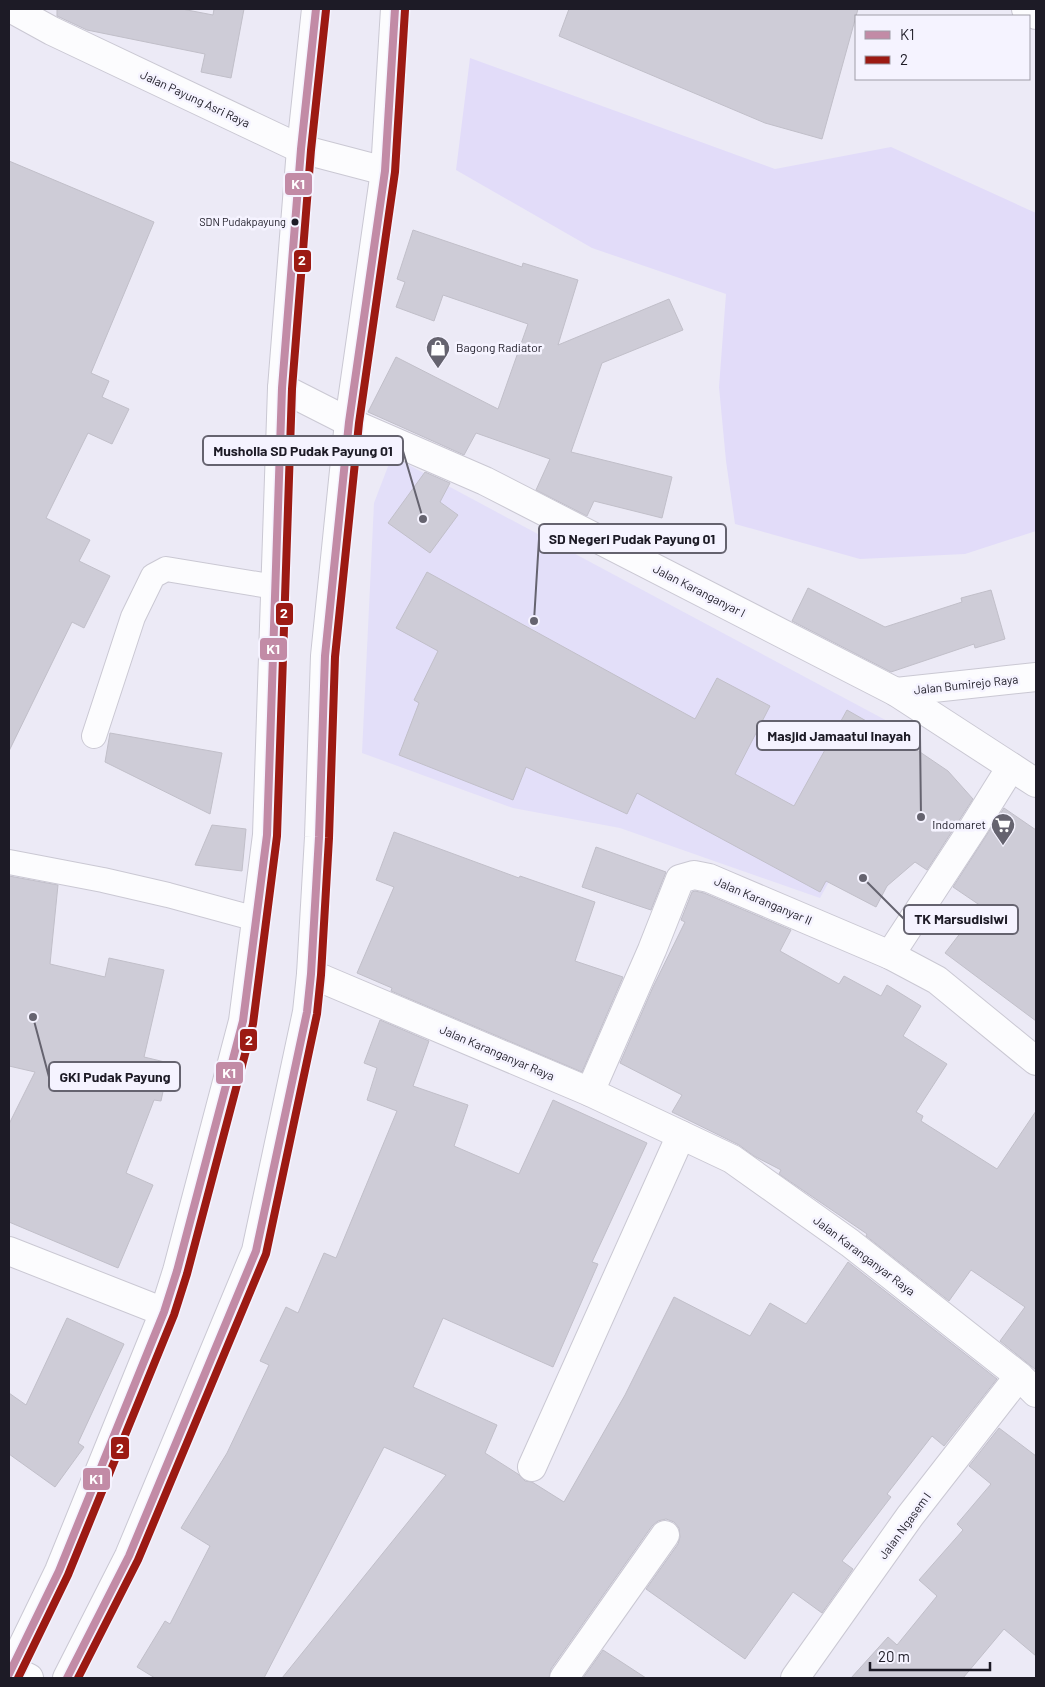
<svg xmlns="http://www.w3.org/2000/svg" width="1045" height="1687" viewBox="0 0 1045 1687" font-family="Barlow,sans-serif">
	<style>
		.built { fill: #e3dff9 }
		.green { fill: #e2dcf9 }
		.building { fill: #ceccd7; stroke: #c1bfc9 }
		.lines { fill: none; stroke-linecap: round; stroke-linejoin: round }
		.lane-casing { stroke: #cac8d3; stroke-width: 26 }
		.street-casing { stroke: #cac8d3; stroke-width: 30 }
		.highway-casing { stroke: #cac8d3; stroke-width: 30 }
		.lane { stroke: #fcfcfe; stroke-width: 24 }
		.street { stroke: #fcfcfe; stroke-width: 28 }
		.highway { stroke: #fcfcfe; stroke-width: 28 }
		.bus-1-casing { stroke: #f5f3ff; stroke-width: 11 }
		.bus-2-casing { stroke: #f5f3ff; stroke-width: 11 }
		.bus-1 { stroke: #c28ba6; stroke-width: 8 }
		.bus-2 { stroke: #9c1a13; stroke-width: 8 }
		.bus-dot { fill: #1d1b26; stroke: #f5f3ff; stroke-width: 2 }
		.labels { text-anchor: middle; stroke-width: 5; stroke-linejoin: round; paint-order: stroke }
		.bus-label { font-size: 11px; fill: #1d1b26; stroke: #f5f3ff; text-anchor: end }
		.street-label { font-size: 12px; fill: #1d1b26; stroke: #f5f3ff }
		.poi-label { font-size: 12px; fill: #1d1b26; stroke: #f5f3ff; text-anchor: start }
		.leader { fill: none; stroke: #65636f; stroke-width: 2 }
		.callout-dot { fill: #65636f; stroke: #f5f3ff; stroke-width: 2 }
		.callout { fill: #f5f3ff; stroke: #65636f; stroke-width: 2 }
		.callout-label { font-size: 14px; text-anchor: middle; font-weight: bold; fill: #1d1b26 }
		.line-badge { stroke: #f5f3ff; stroke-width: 2 }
		.badge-label { font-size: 14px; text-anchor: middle; font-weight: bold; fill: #fff }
	</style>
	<rect width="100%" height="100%" fill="#eceaf6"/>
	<!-- built -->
	<path class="built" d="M 392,456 L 921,739 L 853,838 L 820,898 L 620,828 L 513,808 L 362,753 L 374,503 Z"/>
	<!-- green -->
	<path class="green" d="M 470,58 L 775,169 L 891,147 L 1036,213 L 1036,531 L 965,554 L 860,559 L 735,524 L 726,461 L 719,387 L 726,294 L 592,248 L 456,170 Z"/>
	<!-- building -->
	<g class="building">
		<path d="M 57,9 L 182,9 L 213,15 L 214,9 L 244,9 L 231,78 L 201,72 L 205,54 L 87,30 L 57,16 Z"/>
		<path d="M 569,9 L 858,9 L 822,139 L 765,123 L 559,36 Z"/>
		<path d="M 9,161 L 154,222 L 91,373 L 109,381 L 102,397 L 129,409 L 112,444 L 88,433 L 46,518 L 90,540 L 79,561 L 110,576 L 84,628 L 72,622 L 9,751 Z"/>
		<path d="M 413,230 L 522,267 L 523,263 L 578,280 L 558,345 L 669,299 L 683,330 L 602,363 L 571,452 L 672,477 L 662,518 L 594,501 L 587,516 L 536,490 L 550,459 L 476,433 L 464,455 L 368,412 L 396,357 L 498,409 L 528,324 L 443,295 L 434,321 L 396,307 L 405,282 L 397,279 Z"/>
		<path d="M 425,472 L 450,483 L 440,502 L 458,515 L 430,553 L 388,523 Z"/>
		<path d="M 427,572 L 695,719 L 717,678 L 770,706 L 735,774 L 794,806 L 847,710 L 917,750 L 948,771 L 973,799 L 927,870 L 915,862 L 887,886 L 876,907 L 826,881 L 820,892 L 637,793 L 627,814 L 526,767 L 513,800 L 399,755 L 419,703 L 414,700 L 438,651 L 396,628 Z"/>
		<path d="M 808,588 L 885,627 L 962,602 L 961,598 L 991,590 L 1005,639 L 975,648 L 974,644 L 891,672 L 792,621 Z"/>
		<path d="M 110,733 L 222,753 L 210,814 L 105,762 Z"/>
		<path d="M 1004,808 L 1036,830 L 1036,1021 L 945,953 L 981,906 L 953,887 Z"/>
		<path d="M 212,825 L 246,829 L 242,871 L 195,865 Z"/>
		<path d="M 394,832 L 519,878 L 520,876 L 595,902 L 575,961 L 623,977 L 582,1072 L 391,991 L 392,988 L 357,973 L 394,887 L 376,880 Z"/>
		<path d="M 596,847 L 666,872 L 651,910 L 582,887 Z"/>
		<path d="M 9,876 L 58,885 L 50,964 L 105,977 L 109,958 L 164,970 L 144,1057 L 169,1063 L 161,1101 L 154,1100 L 126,1173 L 153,1185 L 118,1268 L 9,1222 L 9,1124 L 35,1072 L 9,1066 Z"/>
		<path d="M 695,891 L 704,893 L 791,930 L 780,951 L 839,984 L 844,976 L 881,996 L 887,985 L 921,1006 L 903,1036 L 947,1064 L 916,1112 L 923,1116 L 921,1121 L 997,1169 L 1036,1111 L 1036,1370 L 1000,1341 L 1025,1307 L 971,1270 L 949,1301 L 866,1236 L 867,1234 L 779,1174 L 781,1170 L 754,1156 L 739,1145 L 672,1112 L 682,1095 L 620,1063 L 653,987 L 685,922 L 681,920 L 692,892 Z"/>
		<path d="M 380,1020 L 429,1041 L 413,1086 L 468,1105 L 454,1146 L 519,1174 L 553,1100 L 647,1143 L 592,1262 L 598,1264 L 553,1367 L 443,1318 L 413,1387 L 497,1425 L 485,1453 L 518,1474 L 525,1481 L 532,1482 L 564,1502 L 625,1395 L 674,1297 L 750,1336 L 770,1303 L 806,1324 L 848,1262 L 997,1379 L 944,1446 L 932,1436 L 887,1494 L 891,1497 L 842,1561 L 853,1569 L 822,1613 L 793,1592 L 745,1659 L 646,1589 L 678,1544 L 680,1537 L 679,1528 L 674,1522 L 666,1519 L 658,1521 L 652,1526 L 551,1669 L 549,1678 L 282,1678 L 446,1475 L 384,1447 L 264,1678 L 155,1678 L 137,1667 L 165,1621 L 170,1624 L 210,1546 L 181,1528 L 227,1453 L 269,1365 L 260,1361 L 286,1307 L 298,1313 L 324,1253 L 336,1258 L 397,1111 L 367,1100 L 377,1068 L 364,1063 Z"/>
		<path d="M 67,1318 L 124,1344 L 78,1443 L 84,1447 L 55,1487 L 9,1454 L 9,1393 L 26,1405 Z"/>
		<path d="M 999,1428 L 1036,1456 L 1036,1656 L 1004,1629 L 963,1678 L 851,1678 L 888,1637 L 897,1645 L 937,1596 L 919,1580 L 963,1530 L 957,1524 L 991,1484 L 969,1466 Z"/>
		<path d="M 603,1650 L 646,1678 L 583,1678 Z"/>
	</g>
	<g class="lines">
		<!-- lane casing -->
		<g class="lane-casing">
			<g id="lane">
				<path d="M 94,736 L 133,617 L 153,576 L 166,569 L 275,587"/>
				<path d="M 9,862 L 103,880 L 168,895 L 256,919"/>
			</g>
		</g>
		<!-- street casing -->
		<g class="street-casing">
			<g id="street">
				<path d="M 12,9 L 52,31 L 301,149 L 385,171"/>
				<path d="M 1026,9 L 1036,15"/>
				<path d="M 282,388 L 349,422 L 485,481 L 896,692 L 1036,783"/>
				<path d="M 896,692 L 1036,677"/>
				<path d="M 890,955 L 973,828 L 1011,767"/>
				<path d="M 311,974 L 590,1092 L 732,1159 L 850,1243 L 1019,1376 L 1036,1393"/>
				<path d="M 590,1092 L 652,950 L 680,879 L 694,875 L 709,878 L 890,955 L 937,980 L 1036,1061"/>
				<path d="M 9,1251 L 164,1312"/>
				<path d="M 532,1467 L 681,1135"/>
				<path d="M 11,1669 L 29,1678"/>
				<path d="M 564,1678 L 665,1535"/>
				<path d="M 795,1678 L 910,1516 L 1019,1376"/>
			</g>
		</g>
		<!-- highway casing -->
		<g class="highway-casing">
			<g id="highway">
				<path d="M 9,1674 L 59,1571 L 164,1312 L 177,1271 L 243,1021 L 267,835 L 282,388 L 301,149 L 316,9"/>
				<path d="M 67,1678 L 129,1556 L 256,1251 L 307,1012 L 311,974 L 319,837 L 325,656 L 349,422 L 385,171 L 395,9"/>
			</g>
		</g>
		<!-- lane -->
		<use href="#lane" class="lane"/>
		<!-- street -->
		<use href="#street" class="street"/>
		<!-- highway -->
		<use href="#highway" class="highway"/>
		<!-- bus-1 casing -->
		<g class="bus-1-casing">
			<g id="bus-1">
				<path d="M 9,1674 L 59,1571 L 164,1312 L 177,1271 L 243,1021 L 267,835 L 282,388 L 301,149 L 316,9"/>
				<path d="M 67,1678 L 129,1556 L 256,1251 L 307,1012 L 311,974 L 319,837 L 325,656 L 349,422 L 385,171 L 395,9"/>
			</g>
		</g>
		<!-- bus-2 casing -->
		<g class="bus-2-casing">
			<g id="bus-2">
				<path d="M 18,1678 L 68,1575 L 174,1315 L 187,1274 L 253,1024 L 277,836 L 292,389 L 311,150 L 326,10"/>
				<path d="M 78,1678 L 138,1560 L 266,1254 L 317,1014 L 321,975 L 329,838 L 335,657 L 359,423 L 395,172 L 405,10"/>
			</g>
		</g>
		<!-- bus-1 -->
		<use href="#bus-1" class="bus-1"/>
		<!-- bus-2 -->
		<use href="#bus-2" class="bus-2"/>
	</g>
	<!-- icons -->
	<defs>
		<g id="shop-pin" transform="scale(1.25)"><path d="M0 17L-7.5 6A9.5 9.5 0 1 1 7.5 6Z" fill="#65636f" stroke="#f5f3ff"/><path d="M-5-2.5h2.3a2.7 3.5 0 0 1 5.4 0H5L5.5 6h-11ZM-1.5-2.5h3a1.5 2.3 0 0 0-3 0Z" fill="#fff"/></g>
		<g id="supermarket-pin" transform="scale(1.25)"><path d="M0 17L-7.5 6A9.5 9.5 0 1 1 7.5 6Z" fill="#65636f" stroke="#f5f3ff"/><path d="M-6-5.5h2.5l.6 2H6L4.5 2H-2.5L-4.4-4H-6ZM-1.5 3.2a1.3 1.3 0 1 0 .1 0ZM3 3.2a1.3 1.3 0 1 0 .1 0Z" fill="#fff"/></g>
	</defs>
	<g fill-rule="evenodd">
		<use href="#shop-pin" x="438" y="348"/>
		<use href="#supermarket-pin" x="1003" y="825"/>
	</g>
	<!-- markers -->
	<circle class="bus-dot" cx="295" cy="222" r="4.5"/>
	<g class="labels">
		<!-- bus labels -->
		<g class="bus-label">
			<text x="286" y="226">SDN Pudakpayung</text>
		</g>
		<!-- street labels -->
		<g class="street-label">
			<text transform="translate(195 99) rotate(25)" y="4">Jalan Payung Asri Raya</text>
			<text transform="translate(699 591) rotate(27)" y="4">Jalan Karanganyar I</text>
			<text transform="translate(966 685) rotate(-6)" y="4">Jalan Bumirejo Raya</text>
			<text transform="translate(763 901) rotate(23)" y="4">Jalan Karanganyar II</text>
			<text transform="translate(497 1053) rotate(23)" y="4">Jalan Karanganyar Raya</text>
			<text transform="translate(864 1256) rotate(37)" y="4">Jalan Karanganyar Raya</text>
			<text transform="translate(905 1526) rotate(-54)" y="4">Jalan Ngasem I</text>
		</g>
		<!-- poi labels -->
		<g class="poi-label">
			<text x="456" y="352">Bagong Radiator</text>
			<text x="986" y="829" text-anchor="end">Indomaret</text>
		</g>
	</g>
	<!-- callouts -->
	<path class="leader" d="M423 519L403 451M534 621L539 539M921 817L920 736M863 878L904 919M33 1017L49 1077"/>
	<g class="callout-dot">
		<circle cx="423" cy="519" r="5"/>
		<circle cx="534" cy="621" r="5"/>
		<circle cx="921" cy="817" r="5"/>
		<circle cx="863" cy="878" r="5"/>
		<circle cx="33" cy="1017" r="5"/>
	</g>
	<g class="callout">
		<rect x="203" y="436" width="200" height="29" rx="5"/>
		<rect x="539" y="524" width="187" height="29" rx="5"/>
		<rect x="757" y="721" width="163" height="29" rx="5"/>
		<rect x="904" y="905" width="114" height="29" rx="5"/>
		<rect x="49" y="1062" width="131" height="29" rx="5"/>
	</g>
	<g class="callout-label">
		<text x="303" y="456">Musholla SD Pudak Payung 01</text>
		<text x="632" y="544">SD Negeri Pudak Payung 01</text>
		<text x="839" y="741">Masjid Jamaatul Inayah</text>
		<text x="961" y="924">TK Marsudisiwi</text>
		<text x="115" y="1082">GKI Pudak Payung</text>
	</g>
	<g class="line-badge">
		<rect x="284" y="172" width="29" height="24" rx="5" fill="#c28ba6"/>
		<rect x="293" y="249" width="19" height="24" rx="5" fill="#9c1a13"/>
		<rect x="275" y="602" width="19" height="24" rx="5" fill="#9c1a13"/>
		<rect x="259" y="637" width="29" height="24" rx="5" fill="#c28ba6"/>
		<rect x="239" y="1028" width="19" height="24" rx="5" fill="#9c1a13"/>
		<rect x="215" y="1061" width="29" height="24" rx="5" fill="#c28ba6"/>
		<rect x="110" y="1436" width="20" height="24" rx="5" fill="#9c1a13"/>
		<rect x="82" y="1467" width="29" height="24" rx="5" fill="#c28ba6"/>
	</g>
	<g class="badge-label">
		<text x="298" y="189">K1</text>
		<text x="302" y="265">2</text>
		<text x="284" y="618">2</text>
		<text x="273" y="654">K1</text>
		<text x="249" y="1045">2</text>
		<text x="229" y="1078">K1</text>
		<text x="120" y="1453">2</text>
		<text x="96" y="1484">K1</text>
	</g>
	<!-- border -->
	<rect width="1045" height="1687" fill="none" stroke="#1d1b26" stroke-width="20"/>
	<!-- legend -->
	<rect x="855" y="15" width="175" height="65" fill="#f5f3ff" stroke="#9f9da8"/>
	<rect x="865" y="31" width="25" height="8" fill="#c28ba6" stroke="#9f9da8"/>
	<text x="900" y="40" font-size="15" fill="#1d1b26">K1</text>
	<rect x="865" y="56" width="25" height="8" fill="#9c1a13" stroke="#9f9da8"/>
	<text x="900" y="65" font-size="15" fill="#1d1b26">2</text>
	<!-- scale -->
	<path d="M870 1662v8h120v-8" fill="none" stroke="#1d1b26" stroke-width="2.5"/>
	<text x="878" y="1662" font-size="15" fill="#1d1b26" stroke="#f5f3ff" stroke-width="4" paint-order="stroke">20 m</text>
</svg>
